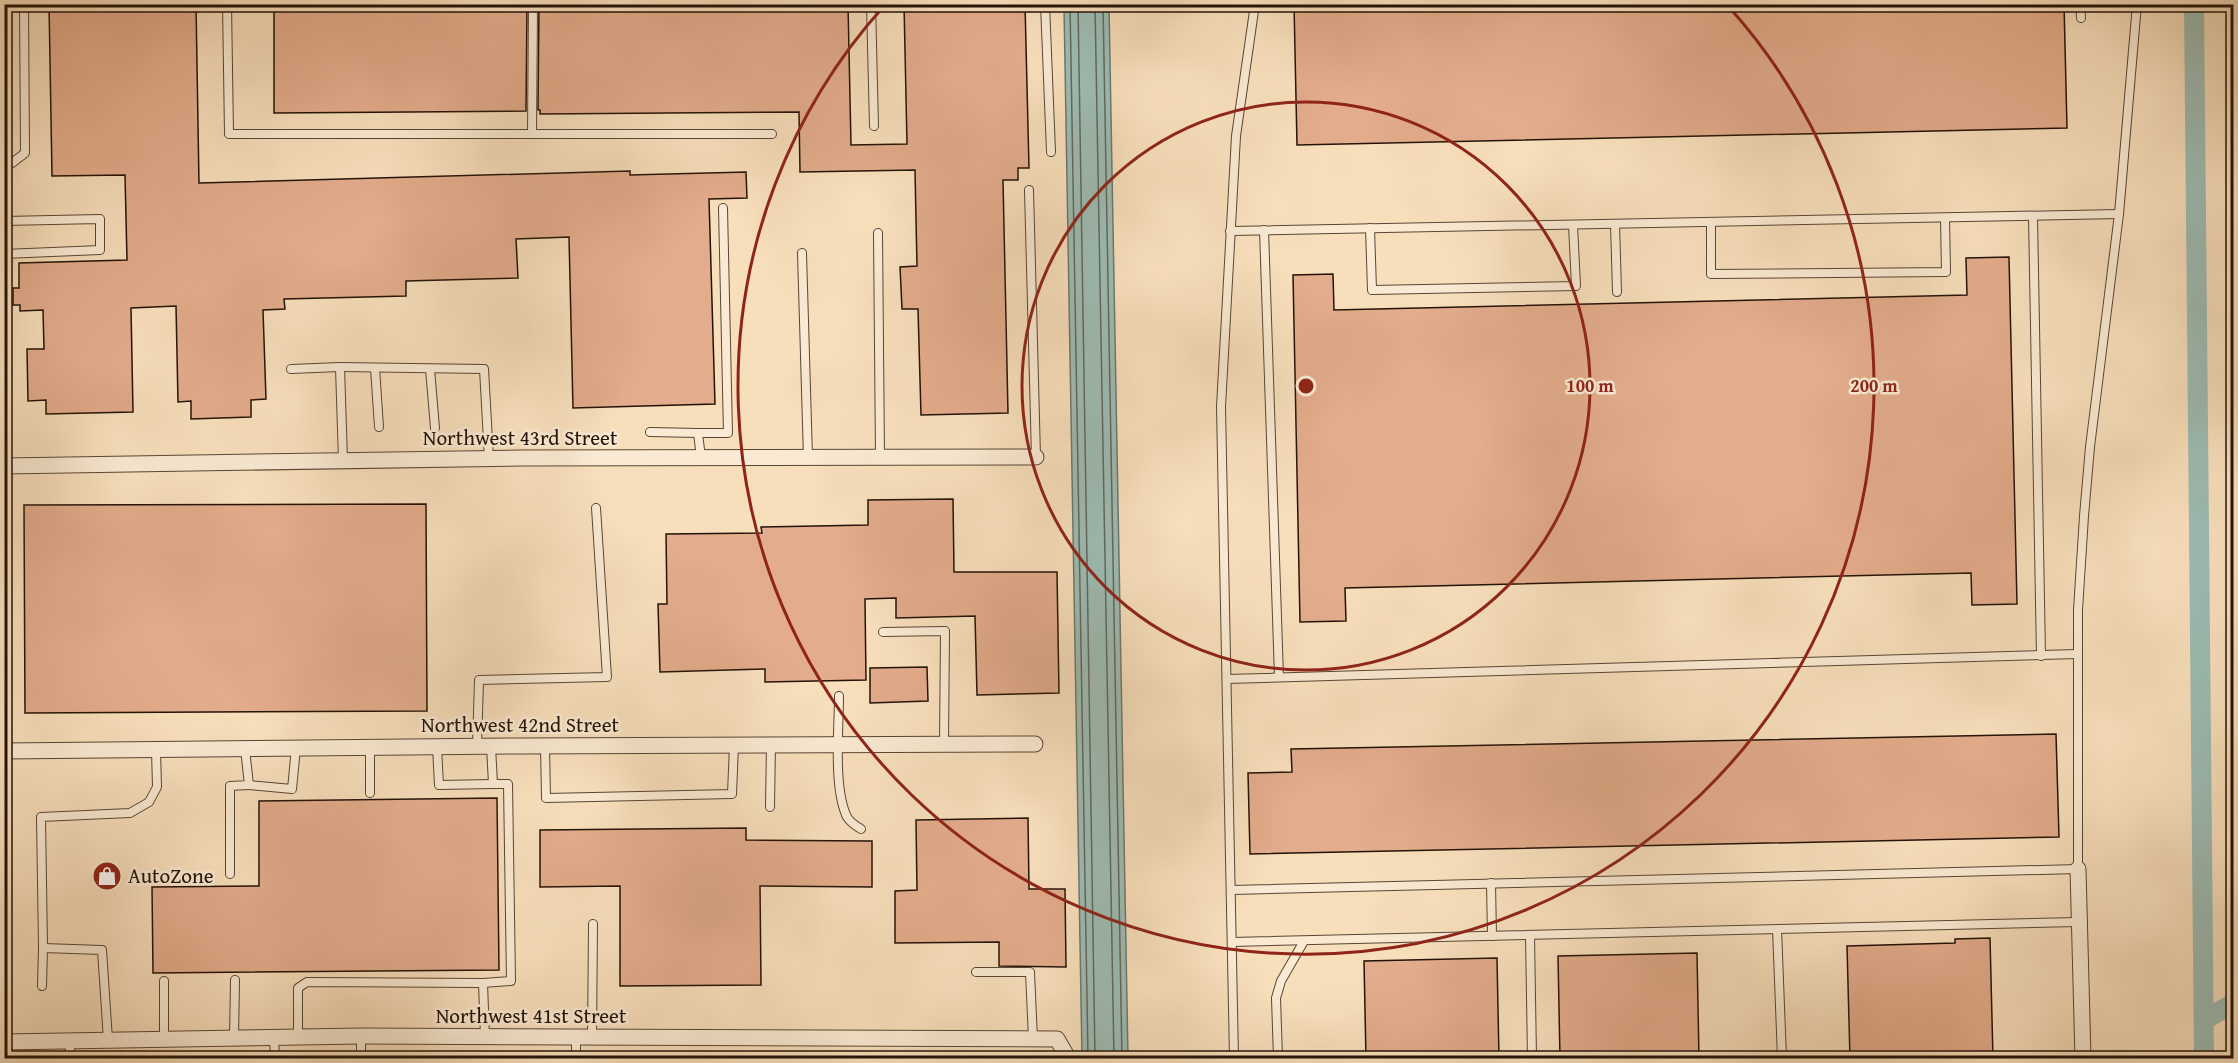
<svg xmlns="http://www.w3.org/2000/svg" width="2238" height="1063" viewBox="0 0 2238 1063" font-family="'Gentium Book Plus',serif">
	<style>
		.water { fill: #9dbcb4; stroke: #6c786f; stroke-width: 1.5 }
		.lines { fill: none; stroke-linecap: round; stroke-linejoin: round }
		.shore { stroke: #60685e; stroke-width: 1.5 }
		.canal { stroke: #9dbcb4; stroke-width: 20 }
		.building { fill: #e3ac8c; stroke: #231307; stroke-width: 1.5 }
		.service-casing { stroke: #584634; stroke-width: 10 }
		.minor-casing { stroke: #584634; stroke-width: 17 }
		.path { stroke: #231307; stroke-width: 4; stroke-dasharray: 1.5 3; stroke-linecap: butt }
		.service { stroke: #faead3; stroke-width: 8 }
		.minor { stroke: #faead3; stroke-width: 15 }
		.ring { fill: none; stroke: #8f2418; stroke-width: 3 }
		.labels { text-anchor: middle; stroke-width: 5; stroke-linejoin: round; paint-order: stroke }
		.street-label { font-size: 21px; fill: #231307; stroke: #faead3 }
		.poi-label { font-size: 21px; fill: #231307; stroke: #faead3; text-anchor: start }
		.centre { fill: #8f2418; stroke: #faead3; stroke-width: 3 }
		.ring-label { font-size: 18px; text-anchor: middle; font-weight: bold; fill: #8f2418; stroke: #faead3; stroke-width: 5; stroke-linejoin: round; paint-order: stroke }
	</style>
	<rect width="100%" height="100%" fill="#f8dfbc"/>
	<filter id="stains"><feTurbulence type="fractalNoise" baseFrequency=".00333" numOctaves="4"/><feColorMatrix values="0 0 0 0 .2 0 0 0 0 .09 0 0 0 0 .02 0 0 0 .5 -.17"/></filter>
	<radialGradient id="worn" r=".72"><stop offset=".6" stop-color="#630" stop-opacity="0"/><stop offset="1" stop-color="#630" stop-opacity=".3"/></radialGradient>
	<!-- water -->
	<path class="water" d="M 1064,5 L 1109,5 L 1128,1058 L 1082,1058 Z"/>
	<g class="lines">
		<!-- shore -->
		<g class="shore">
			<path d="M 1070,4 L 1088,1058"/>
			<path d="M 1078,4 L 1095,1058"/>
			<path d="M 1095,4 L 1114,1058"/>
			<path d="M 1103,4 L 1122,1058"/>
		</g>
		<!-- canal -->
		<g class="canal">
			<path d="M 2194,4 L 2204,1058"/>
			<path d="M 2204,1020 L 2234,1003"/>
		</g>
	</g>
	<!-- building -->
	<g class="building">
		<path d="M 49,4 L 196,4 L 199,183 L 630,171 L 630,175 L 746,172 L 747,198 L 709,199 L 715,404 L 573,408 L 569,237 L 516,239 L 518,278 L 406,281 L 406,296 L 284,299 L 285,309 L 263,310 L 266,399 L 251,400 L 251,417 L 191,419 L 191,401 L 178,402 L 176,306 L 131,308 L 133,412 L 46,414 L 46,400 L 28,401 L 27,349 L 44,349 L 43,310 L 20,311 L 20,305 L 13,305 L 13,288 L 19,288 L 19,263 L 127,260 L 125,175 L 52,176 Z"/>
		<path d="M 274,4 L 527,4 L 526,111 L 274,113 Z"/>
		<path d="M 539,4 L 848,4 L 851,145 L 907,144 L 904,4 L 1025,4 L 1029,168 L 1018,168 L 1018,180 L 1003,180 L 1008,413 L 921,415 L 918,309 L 902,309 L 900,267 L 917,266 L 915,170 L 800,172 L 799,112 L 540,114 L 540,110 L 538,110 Z"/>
		<path d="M 1294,4 L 2064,4 L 2067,128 L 1297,145 Z"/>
		<path d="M 2009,257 L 2017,604 L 1972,605 L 1971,573 L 1345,588 L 1346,621 L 1300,622 L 1293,275 L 1333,274 L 1334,310 L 1967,295 L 1966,258 Z"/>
		<path d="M 953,499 L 954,572 L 1057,572 L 1059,693 L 977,695 L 975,616 L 896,618 L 896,598 L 865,599 L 866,680 L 765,682 L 765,669 L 660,672 L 658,604 L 667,604 L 666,534 L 762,533 L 761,527 L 868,525 L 868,500 Z"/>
		<path d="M 426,504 L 427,711 L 25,713 L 24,505 Z"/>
		<path d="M 927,667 L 928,701 L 870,703 L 870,668 Z"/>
		<path d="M 2056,734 L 2059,837 L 1250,854 L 1248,773 L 1292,772 L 1291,749 Z"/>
		<path d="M 497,798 L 499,970 L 153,973 L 152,887 L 259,886 L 259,801 Z"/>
		<path d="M 1028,818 L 1029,889 L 1065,889 L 1066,967 L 999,966 L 999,942 L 895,943 L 895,891 L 917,890 L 916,820 Z"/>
		<path d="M 746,828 L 746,840 L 872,841 L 872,887 L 760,886 L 761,985 L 620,986 L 620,886 L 540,887 L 540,830 Z"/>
		<path d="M 1990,938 L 1993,1059 L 1850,1059 L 1847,946 L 1955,943 L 1955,939 Z"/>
		<path d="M 1697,953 L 1699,1059 L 1560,1059 L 1558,956 Z"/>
		<path d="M 1497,958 L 1499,1059 L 1366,1059 L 1364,961 Z"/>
	</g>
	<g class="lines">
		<!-- service casing -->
		<g class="service-casing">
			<g id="service">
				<path d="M 227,4 L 229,134 L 772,134"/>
				<path d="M 871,4 L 874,126"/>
				<path d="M 1045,4 L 1051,152"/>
				<path d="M 2080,4 L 2081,18"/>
				<path d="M 532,134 L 533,4"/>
				<path d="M 4,163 L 12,163 L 25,153 L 24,4"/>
				<path d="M 1029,190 L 1036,457"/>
				<path d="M 2033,216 L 2041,656"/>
				<path d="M 4,221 L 100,219 L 100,250 L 4,254"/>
				<path d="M 1711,222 L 1711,274 L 1946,272 L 1945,218"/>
				<path d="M 1615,224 L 1617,292"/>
				<path d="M 1370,228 L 1372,290 L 1576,286 L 1573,225"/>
				<path d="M 1264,230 L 1279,677"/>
				<path d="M 1230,231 L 2119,214"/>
				<path d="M 878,233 L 880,458"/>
				<path d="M 802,253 L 808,458"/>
				<path d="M 340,367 L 484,369 L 489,459"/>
				<path d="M 375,368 L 379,427"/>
				<path d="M 291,369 L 340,367 L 343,461"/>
				<path d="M 430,369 L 435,428"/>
				<path d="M 650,432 L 698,433 L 701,458"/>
				<path d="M 698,433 L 728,433 L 723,208"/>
				<path d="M 883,632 L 945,631 L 944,744"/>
				<path d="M 1227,679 L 2078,654"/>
				<path d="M 839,696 C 839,728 833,788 847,817 C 850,822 856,826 861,829"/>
				<path d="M 477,746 L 479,680 L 607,677 L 596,508"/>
				<path d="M 545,746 L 546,798 L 732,794 L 734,745"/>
				<path d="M 437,747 L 439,785 L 493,784"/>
				<path d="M 249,785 L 292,789 L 296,748"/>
				<path d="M 370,793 L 370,748"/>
				<path d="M 770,807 L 771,745"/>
				<path d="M 230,874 L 230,786 L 249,785 L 245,749"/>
				<path d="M 1491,883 L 1492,936"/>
				<path d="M 1231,890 L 2078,869 L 2078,610 L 2084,516 L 2090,447 L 2119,214 L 2137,4"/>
				<path d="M 1777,929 L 1782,1058"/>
				<path d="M 1530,935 L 1532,1058"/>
				<path d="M 1232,942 L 2079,922"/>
				<path d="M 43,948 L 41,817 L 130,813 L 149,802 L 157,787 L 156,750"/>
				<path d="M 976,972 L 1030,972 L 1033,1039"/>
				<path d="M 164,981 L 164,1039"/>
				<path d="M 483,983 L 511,981 L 508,784 L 493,784 L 491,746"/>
				<path d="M 42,986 L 43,948 L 102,950 L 108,1040"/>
				<path d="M 361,1036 L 361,1058"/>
				<path d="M 274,1037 L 275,1058"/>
				<path d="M 298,1037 L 298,988 L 307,982 L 483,983 L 485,1037"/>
				<path d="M 234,1038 L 235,980"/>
				<path d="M 576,1038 L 576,1058"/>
				<path d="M 592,1038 L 593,924"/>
				<path d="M 70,1041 L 70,1058"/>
				<path d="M 1234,1058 L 1221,407 L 1236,136 L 1255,4"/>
				<path d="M 1278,1058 L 1276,998 L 1281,981 L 1304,941"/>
			</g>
		</g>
		<!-- minor casing -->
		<g class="minor-casing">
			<g id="minor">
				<path d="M 4,466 L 520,458 L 1036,457"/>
				<path d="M 4,751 L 520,746 L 1035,744"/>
				<path d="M 2078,869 L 2083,1058"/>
				<path d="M 4,1042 L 361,1036 L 1057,1039 L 1068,1058"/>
			</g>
		</g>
		<!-- path -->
		<path class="path" d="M 2230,4 L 2234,125"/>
		<!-- service -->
		<use href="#service" class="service"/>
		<!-- minor -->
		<use href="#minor" class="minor"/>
	</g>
	<!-- distance rings -->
	<g class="ring">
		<circle cx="1306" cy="386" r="284"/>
		<path d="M1728 6A568 568 0 1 1 884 6"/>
	</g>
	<!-- icons -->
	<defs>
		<g id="shop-disc" transform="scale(1.5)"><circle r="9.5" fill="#8f2418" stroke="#faead3"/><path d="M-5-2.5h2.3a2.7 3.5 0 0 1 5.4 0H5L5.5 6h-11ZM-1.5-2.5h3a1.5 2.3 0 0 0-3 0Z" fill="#fff"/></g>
	</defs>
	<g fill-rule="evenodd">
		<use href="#shop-disc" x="107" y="876"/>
	</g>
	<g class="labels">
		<!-- street labels -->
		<g class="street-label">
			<text x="520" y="445">Northwest 43rd Street</text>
			<text x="520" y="732">Northwest 42nd Street</text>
			<text x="531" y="1023">Northwest 41st Street</text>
		</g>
		<!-- poi labels -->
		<g class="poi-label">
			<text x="128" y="883">AutoZone</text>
		</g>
	</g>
	<circle cx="1306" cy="386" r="9" class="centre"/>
	<g class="ring-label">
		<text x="1590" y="392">100 m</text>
		<text x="1874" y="392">200 m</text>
	</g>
	<!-- margin -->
	<rect width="2238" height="1063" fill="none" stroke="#f8dfbc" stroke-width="24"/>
	<rect x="6" y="6" width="2226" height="1051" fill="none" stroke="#231307" stroke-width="3"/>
	<rect x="12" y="12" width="2214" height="1039" fill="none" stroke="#231307" stroke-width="1.5"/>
	<rect width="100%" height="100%" filter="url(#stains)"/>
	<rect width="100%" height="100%" fill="url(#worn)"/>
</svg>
